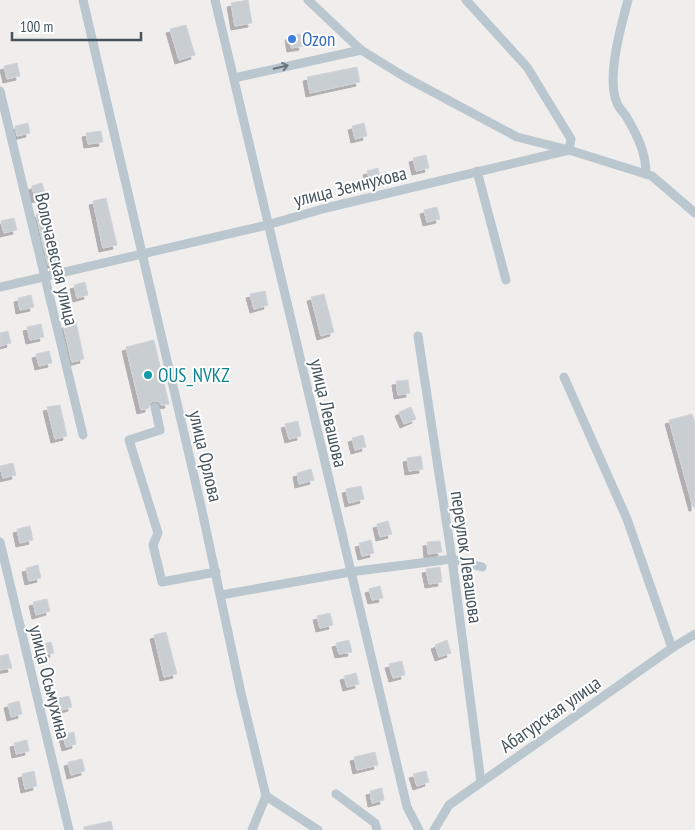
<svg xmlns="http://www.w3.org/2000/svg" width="695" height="830" viewBox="0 0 695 830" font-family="'PT Sans Narrow',sans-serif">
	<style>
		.building { fill: #c9ced3; stroke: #d1d4da; filter: url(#shadow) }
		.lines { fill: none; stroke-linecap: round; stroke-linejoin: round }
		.minor { stroke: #bac7ce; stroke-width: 9 }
		.oneway { stroke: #67767e }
		.shop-dot { fill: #3f7fe0; stroke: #fff; stroke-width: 2 }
		.culture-dot { fill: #0f9aa8; stroke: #fff; stroke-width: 2 }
		.labels { text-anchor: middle; stroke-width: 4; stroke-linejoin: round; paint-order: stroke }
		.shop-label { font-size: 19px; fill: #366cbe; stroke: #fff; text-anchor: start }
		.street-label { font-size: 19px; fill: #44535c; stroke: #fff }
		.culture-label { font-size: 19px; fill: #0d838f; stroke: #fff; text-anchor: start }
	</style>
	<defs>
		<filter id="shadow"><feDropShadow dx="-4" dy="4" stdDeviation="0" flood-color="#0004"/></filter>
	</defs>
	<rect width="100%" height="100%" fill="#f0eded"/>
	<!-- building -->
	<g class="building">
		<path d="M 248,0 L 252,23 L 235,26 L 231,3 Z"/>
		<path d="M 186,25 L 195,55 L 179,60 L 170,29 Z"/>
		<path d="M 300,34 L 303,46 L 291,48 L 289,36 Z"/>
		<path d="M 17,63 L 20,76 L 7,79 L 4,66 Z"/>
		<path d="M 357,67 L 360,82 L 310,93 L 307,77 Z"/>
		<path d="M 28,123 L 30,133 L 17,136 L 15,126 Z"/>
		<path d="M 364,123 L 367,136 L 355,139 L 352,126 Z"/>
		<path d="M 101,131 L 103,142 L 88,144 L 86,133 Z"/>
		<path d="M 426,155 L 429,168 L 416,171 L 413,158 Z"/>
		<path d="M 378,168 L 381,180 L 370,182 L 367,171 Z"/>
		<path d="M 42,183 L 46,196 L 35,199 L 32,186 Z"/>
		<path d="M 106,198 L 117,245 L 103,248 L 93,201 Z"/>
		<path d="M 437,207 L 440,219 L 427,222 L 424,210 Z"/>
		<path d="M 46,212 L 49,224 L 46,225 L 52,251 L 57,250 L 60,262 L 48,265 L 36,214 Z"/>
		<path d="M 14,218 L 17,230 L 4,233 L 1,221 Z"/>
		<path d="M 85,282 L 88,295 L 77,298 L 74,285 Z"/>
		<path d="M 265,291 L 268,305 L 254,309 L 250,294 Z"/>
		<path d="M 324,294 L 334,332 L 321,336 L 311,297 Z"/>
		<path d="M 31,295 L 34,307 L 20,310 L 18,298 Z"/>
		<path d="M 76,322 L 84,359 L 72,362 L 63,325 Z"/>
		<path d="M 41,324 L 44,337 L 30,340 L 27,327 Z"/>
		<path d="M 8,331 L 11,343 L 0,346 L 0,333 Z"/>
		<path d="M 154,340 L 169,404 L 161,405 L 157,401 L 153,401 L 149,405 L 149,408 L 141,410 L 126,347 Z"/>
		<path d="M 49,351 L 52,363 L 39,366 L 36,354 Z"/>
		<path d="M 408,380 L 410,393 L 398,395 L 396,381 Z"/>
		<path d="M 60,405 L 67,436 L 55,439 L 47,407 Z"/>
		<path d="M 411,407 L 416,419 L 404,424 L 399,412 Z"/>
		<path d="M 692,414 L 695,423 L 695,507 L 693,507 L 669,420 Z"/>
		<path d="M 298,421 L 301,436 L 289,439 L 285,424 Z"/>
		<path d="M 363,435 L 366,447 L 355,450 L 352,438 Z"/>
		<path d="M 421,456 L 423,469 L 409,471 L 407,458 Z"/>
		<path d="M 13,463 L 16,475 L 3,478 L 0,466 Z"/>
		<path d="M 311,469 L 314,480 L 299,484 L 297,473 Z"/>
		<path d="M 361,486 L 364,499 L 349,503 L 346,489 Z"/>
		<path d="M 388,521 L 392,534 L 380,537 L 377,524 Z"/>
		<path d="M 30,526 L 33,540 L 20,543 L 17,529 Z"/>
		<path d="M 371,540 L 374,553 L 362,556 L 359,543 Z"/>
		<path d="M 440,541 L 442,552 L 428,554 L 427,542 Z"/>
		<path d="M 38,565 L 41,578 L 29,581 L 26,568 Z"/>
		<path d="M 440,567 L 442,582 L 429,584 L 426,569 Z"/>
		<path d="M 380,586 L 383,598 L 372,600 L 369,589 Z"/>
		<path d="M 47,599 L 50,611 L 36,615 L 33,602 Z"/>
		<path d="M 330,613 L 333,625 L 320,628 L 317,616 Z"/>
		<path d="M 166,632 L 177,674 L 164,677 L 154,635 Z"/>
		<path d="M 349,640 L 352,652 L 339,654 L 336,643 Z"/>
		<path d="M 447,640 L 451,653 L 439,657 L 435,645 Z"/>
		<path d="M 51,642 L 54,653 L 41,656 L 39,645 Z"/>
		<path d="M 8,654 L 12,668 L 0,670 L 0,656 Z"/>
		<path d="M 402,661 L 405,675 L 393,678 L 389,664 Z"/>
		<path d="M 356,673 L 359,684 L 347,687 L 344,676 Z"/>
		<path d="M 69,696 L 72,707 L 58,711 L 55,699 Z"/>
		<path d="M 19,701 L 22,714 L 11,717 L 8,704 Z"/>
		<path d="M 74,732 L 76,744 L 66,747 L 63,735 Z"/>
		<path d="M 27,740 L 29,751 L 16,754 L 14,743 Z"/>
		<path d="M 375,752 L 378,765 L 357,770 L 354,757 Z"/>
		<path d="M 82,759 L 85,771 L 71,775 L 68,762 Z"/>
		<path d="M 34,771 L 37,786 L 25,789 L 22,774 Z"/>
		<path d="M 426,771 L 429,782 L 417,786 L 413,774 Z"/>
		<path d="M 382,788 L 384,800 L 372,803 L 370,791 Z"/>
		<path d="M 111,821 L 113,830 L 84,830 L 84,827 Z"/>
	</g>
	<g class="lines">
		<!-- minor -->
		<g class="minor">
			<path d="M 83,0 L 201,506 L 241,693 L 266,796 L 252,830"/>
			<path d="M 215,0 L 407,807 L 419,830"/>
			<path d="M 308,0 L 361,50 L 405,77 L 517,137 L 569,150 L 571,139 L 527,67 L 466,0"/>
			<path d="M 628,0 C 621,26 606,78 617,103 C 619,108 623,112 626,116 C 637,135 646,152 646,174"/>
			<path d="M 234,78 L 361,50"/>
			<path d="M 0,91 L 83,435"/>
			<path d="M 477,171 L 506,280"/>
			<path d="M 0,287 L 267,225 L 326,208 L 569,150 L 652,176 L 695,213"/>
			<path d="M 418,336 L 452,559 L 481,782"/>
			<path d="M 564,377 L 627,519 L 672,648"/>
			<path d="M 155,407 L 160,430 L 129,440 L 158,533 L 153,545 L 162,582 L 216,572"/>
			<path d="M 0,542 L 69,830"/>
			<path d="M 221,595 L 350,572 L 452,559 L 482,567"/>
			<path d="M 336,794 L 375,823 L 377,830"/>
			<path d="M 266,796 L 318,830"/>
			<path d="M 434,830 L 449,805 L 672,648 L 695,634"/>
		</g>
	</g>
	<!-- one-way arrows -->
	<defs><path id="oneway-shaft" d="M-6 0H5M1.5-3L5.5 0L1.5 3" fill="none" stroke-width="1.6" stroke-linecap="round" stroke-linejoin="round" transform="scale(1.25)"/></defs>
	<use class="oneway" href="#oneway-shaft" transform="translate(281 67) rotate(-13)"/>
	<!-- markers -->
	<circle class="shop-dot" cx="292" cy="39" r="5"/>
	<circle class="culture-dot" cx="148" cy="375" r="5"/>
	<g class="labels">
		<!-- shop labels -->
		<g class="shop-label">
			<text x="302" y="46">Ozon</text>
		</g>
		<!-- street labels -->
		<g class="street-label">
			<text transform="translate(350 186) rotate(-14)" y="7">улица Земнухова</text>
			<text transform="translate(57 259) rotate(77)" y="7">Волочаевская улица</text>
			<text transform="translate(329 413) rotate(77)" y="7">улица Левашова</text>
			<text transform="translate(206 456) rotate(77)" y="7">улица Орлова</text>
			<text transform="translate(467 557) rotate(82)" y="7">переулок Левашова</text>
			<text transform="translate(50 682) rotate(76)" y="7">улица Осьмухина</text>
			<text transform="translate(550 714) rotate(-35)" y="7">Абагурская улица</text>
		</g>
		<!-- culture labels -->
		<g class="culture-label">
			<text x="158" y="382">OUS_NVKZ</text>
		</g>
	</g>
	<!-- scale -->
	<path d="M12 32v8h129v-8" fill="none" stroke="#44535c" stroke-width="2.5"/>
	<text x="20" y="32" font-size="15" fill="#44535c" stroke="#ffffff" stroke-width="4" paint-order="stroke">100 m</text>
</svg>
